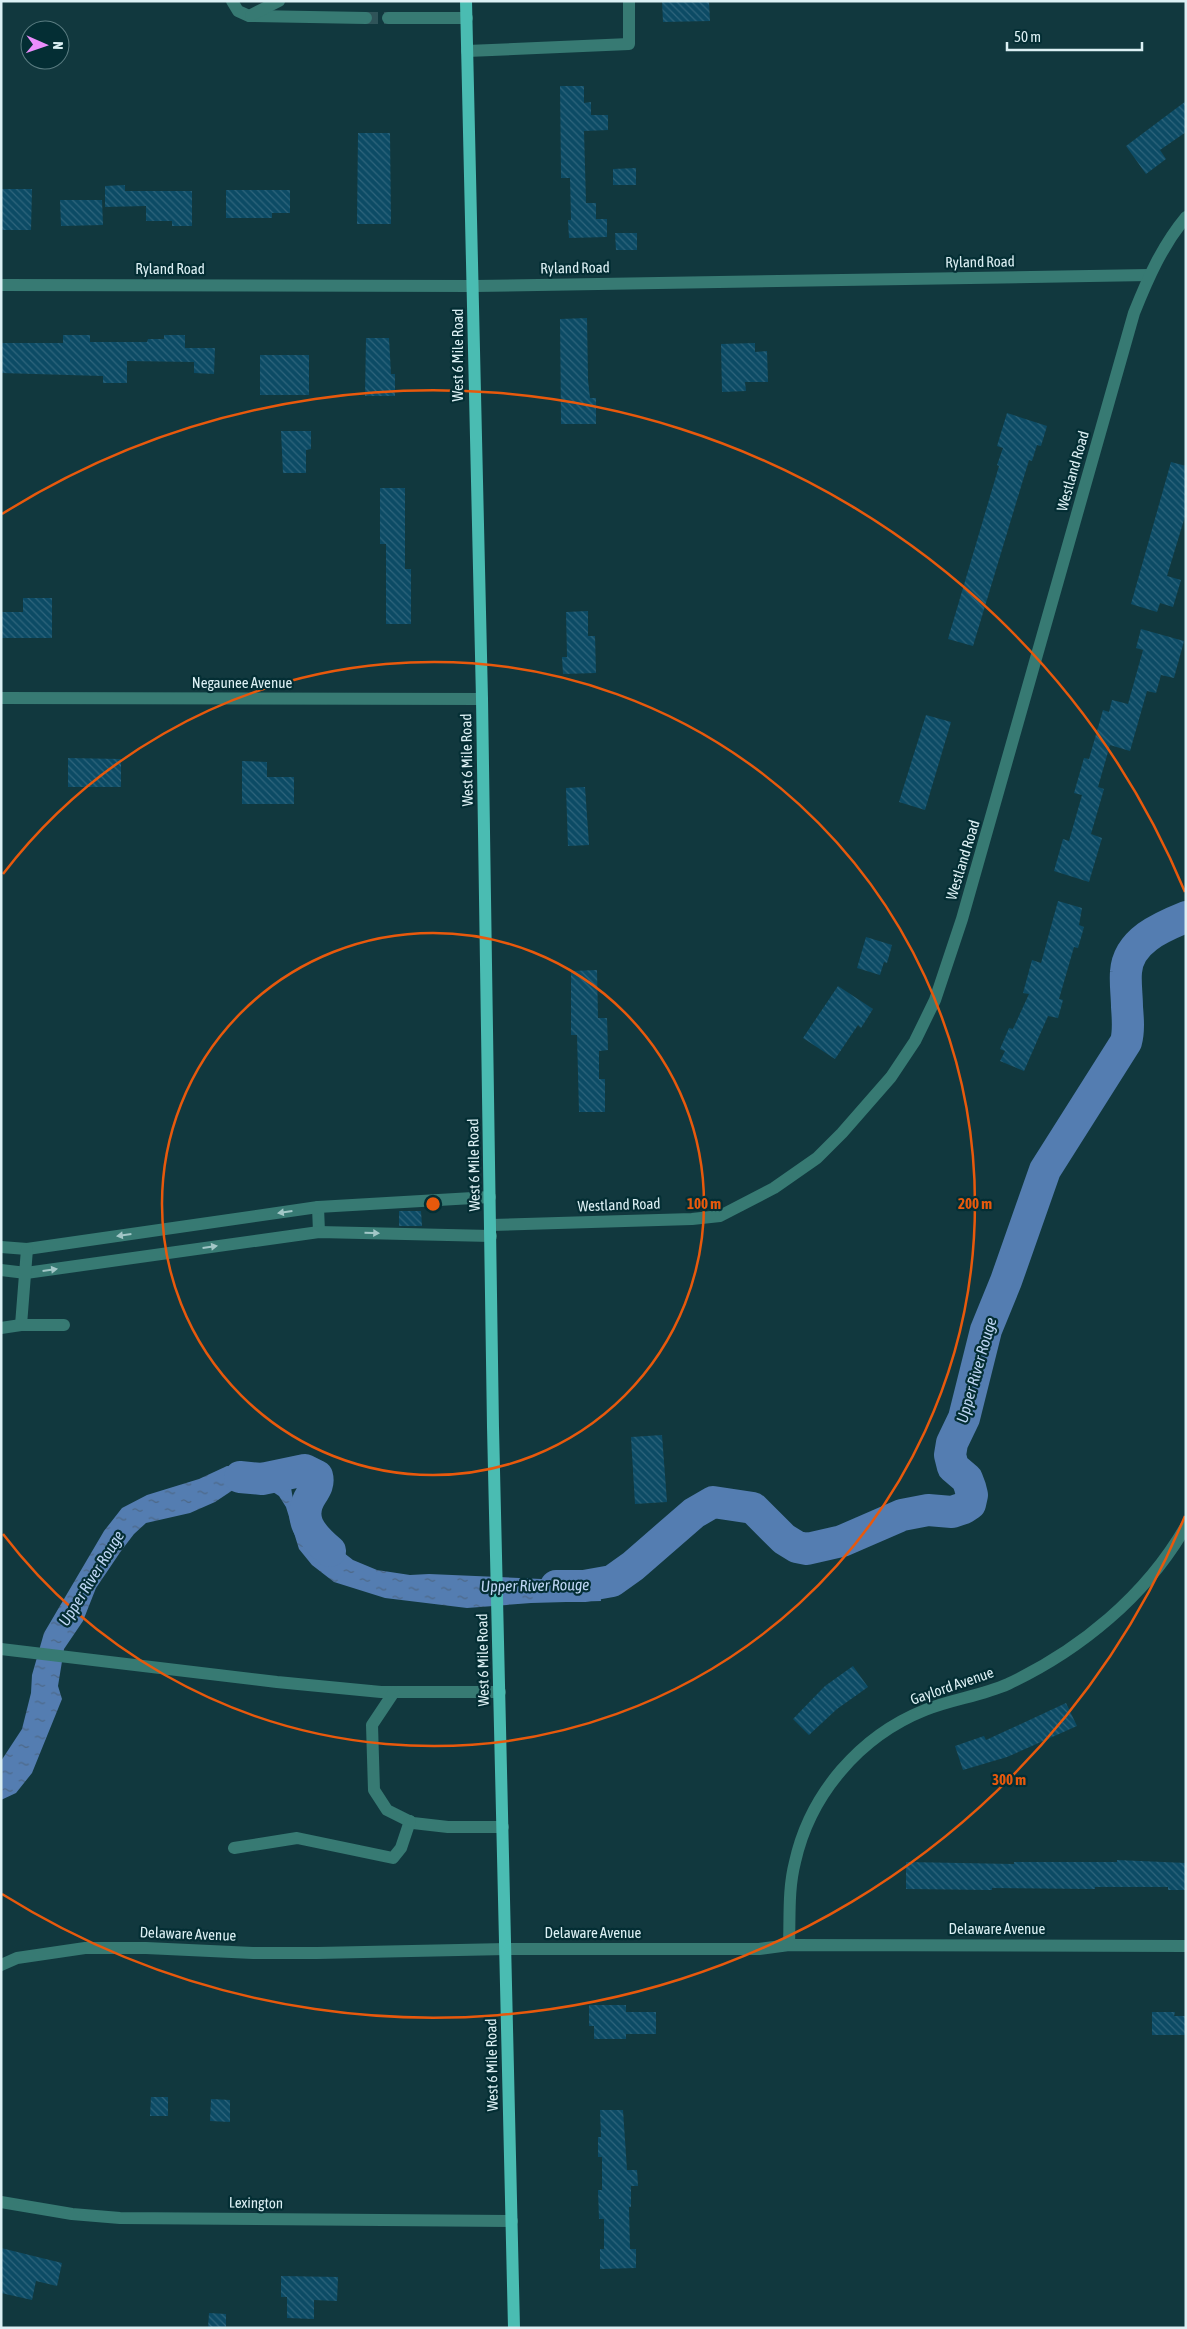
<svg xmlns="http://www.w3.org/2000/svg" width="1187" height="2329" viewBox="0 0 1187 2329" font-family="'Asap Condensed',sans-serif">
	<style>
		.water { fill: url(#water-ripples) }
		.lines { fill: none; stroke-linecap: round; stroke-linejoin: round }
		.river { stroke: #547db1; stroke-width: 32 }
		.building { fill: url(#building-back-hatch) }
		.minor-tunnel { stroke: #2f5459; stroke-width: 12; stroke-dasharray: 12 6; stroke-linecap: butt }
		.minor { stroke: #377a73; stroke-width: 12 }
		.major { stroke: #4abcb2; stroke-width: 12 }
		.oneway { fill: #a2c7c7 }
		.ring { fill: none; stroke: #e8590c; stroke-width: 2.5 }
		.labels { text-anchor: middle; stroke-width: 4.5; stroke-linejoin: round; paint-order: stroke }
		.street-label { font-size: 15px; fill: #dcf0f4; stroke: #042e34 }
		.water-label { font-size: 16px; font-style: italic; fill: #bed6f4; stroke: #042e34 }
		.centre { fill: #e8590c; stroke: #042e34; stroke-width: 2.5 }
		.ring-label { font-size: 15px; text-anchor: middle; font-weight: bold; fill: #e8590c; stroke: #042e34; stroke-width: 4.5; stroke-linejoin: round; paint-order: stroke }
	</style>
	<defs>
		<pattern id="water-ripples" width="26" height="14" patternUnits="userSpaceOnUse" patternTransform="scale(1.25)"><rect width="26" height="14" fill="#547db1"/><path d="M2 4q2-2 4 0t4 0M15 11q2-2 4 0t4 0" fill="none" stroke="#4d6887"/></pattern>
		<pattern id="building-back-hatch" width="6" height="6" patternUnits="userSpaceOnUse" patternTransform="scale(1.25)"><rect width="6" height="6" fill="#0c4b65"/><path d="M-1 5l2 2M0 0l6 6M5-1l2 2" fill="none" stroke="#2f657c"/></pattern>
	</defs>
	<rect width="100%" height="100%" fill="#11383e"/>
	<!-- water -->
	<path class="water" d="M 227,1466 L 263,1469 L 277,1466 L 290,1482 L 294,1505 L 317,1529 L 335,1546 L 353,1560 L 377,1570 L 410,1575 L 429,1574 L 541,1579 L 599,1577 L 601,1601 L 531,1603 L 467,1608 L 385,1598 L 334,1582 L 312,1565 L 299,1549 L 286,1507 L 279,1496 L 267,1488 L 253,1487 L 233,1490 L 215,1502 L 190,1513 L 146,1523 L 134,1534 L 121,1551 L 96,1588 L 83,1621 L 64,1649 L 58,1686 L 62,1699 L 32,1773 L 16,1793 L 1,1800 L 1,1761 L 22,1729 L 31,1693 L 32,1675 L 44,1633 L 104,1531 L 122,1508 L 147,1495 L 199,1479 Z"/>
	<g class="lines">
		<!-- river -->
		<g class="river">
			<path d="M 240,1477 L 262,1479 L 305,1470 L 317,1476 C 319,1483 316,1488 312,1494 C 296,1518 311,1535 330,1551"/>
			<path d="M 556,1586 L 584,1586 L 612,1581 L 633,1566 L 694,1513 L 713,1502 L 753,1508 L 784,1539 L 797,1547 L 807,1549 L 842,1541 L 902,1515 L 928,1510 L 952,1512 L 964,1508 L 970,1504 L 972,1495 L 970,1487 L 967,1479 L 953,1467 L 950,1455 L 952,1443 L 964,1418 L 986,1330 L 1006,1281 L 1045,1170 L 1126,1042 C 1129,1031 1128,1019 1127,1007 C 1127,996 1125,983 1126,972 C 1128,941 1161,927 1186,917"/>
		</g>
	</g>
	<!-- building -->
	<g class="building">
		<path d="M 662,1 L 709,1 L 710,21 L 663,22 Z"/>
		<path d="M 560,86 L 584,86 L 584,103 L 591,102 L 591,115 L 608,115 L 608,130 L 584,131 L 586,203 L 596,203 L 596,219 L 607,219 L 607,237 L 569,238 L 568,220 L 571,220 L 570,178 L 561,178 Z"/>
		<path d="M 1186,101 L 1186,132 L 1160,150 L 1166,159 L 1146,174 L 1126,146 Z"/>
		<path d="M 358,133 L 390,133 L 391,224 L 357,224 Z"/>
		<path d="M 636,168 L 636,185 L 613,185 L 613,169 Z"/>
		<path d="M 125,185 L 125,191 L 192,191 L 192,226 L 172,226 L 172,221 L 146,221 L 146,206 L 105,207 L 105,186 Z"/>
		<path d="M 1,189 L 32,189 L 31,230 L 1,230 Z"/>
		<path d="M 226,190 L 290,190 L 290,213 L 272,213 L 272,218 L 226,218 Z"/>
		<path d="M 60,200 L 102,200 L 103,225 L 61,226 Z"/>
		<path d="M 615,233 L 637,233 L 637,250 L 616,250 Z"/>
		<path d="M 587,318 L 588,380 L 590,398 L 596,398 L 596,424 L 561,424 L 560,319 Z"/>
		<path d="M 63,335 L 90,335 L 90,342 L 147,342 L 148,339 L 164,339 L 164,335 L 185,335 L 185,348 L 215,348 L 214,374 L 194,373 L 194,362 L 127,361 L 127,383 L 103,383 L 103,376 L 1,373 L 1,343 L 63,343 Z"/>
		<path d="M 366,338 L 389,338 L 391,374 L 395,374 L 395,396 L 365,396 Z"/>
		<path d="M 755,343 L 755,352 L 767,351 L 768,382 L 745,382 L 746,391 L 722,392 L 721,344 Z"/>
		<rect x="260" y="355" width="49" height="40"/>
		<path d="M 1007,413 L 1047,426 L 1041,446 L 1037,445 L 1032,461 L 1029,460 L 973,646 L 948,639 L 999,466 L 997,465 L 1003,448 L 997,446 Z"/>
		<path d="M 281,431 L 311,431 L 311,449 L 306,450 L 306,473 L 283,473 Z"/>
		<path d="M 1171,462 L 1186,466 L 1186,513 L 1167,576 L 1181,580 L 1173,607 L 1160,603 L 1157,612 L 1131,604 Z"/>
		<path d="M 380,488 L 405,488 L 405,569 L 411,569 L 411,624 L 386,624 L 386,544 L 380,544 Z"/>
		<path d="M 23,598 L 52,598 L 52,638 L 1,638 L 1,612 L 23,612 Z"/>
		<path d="M 588,611 L 588,636 L 595,636 L 596,673 L 563,674 L 562,657 L 567,657 L 566,612 Z"/>
		<path d="M 1141,629 L 1184,641 L 1174,678 L 1161,675 L 1156,693 L 1147,691 L 1130,751 L 1110,745 L 1098,787 L 1104,789 L 1091,834 L 1102,838 L 1089,882 L 1054,871 L 1063,839 L 1069,841 L 1082,795 L 1074,793 L 1084,758 L 1089,759 L 1103,710 L 1109,712 L 1112,700 L 1128,704 L 1143,650 L 1136,648 Z"/>
		<path d="M 926,715 L 951,722 L 925,810 L 899,802 Z"/>
		<path d="M 68,758 L 121,759 L 121,787 L 68,787 Z"/>
		<path d="M 242,761 L 267,762 L 267,777 L 294,777 L 294,804 L 242,804 Z"/>
		<path d="M 585,787 L 589,845 L 568,846 L 566,788 Z"/>
		<path d="M 1058,901 L 1082,908 L 1079,925 L 1084,927 L 1078,948 L 1074,947 L 1059,999 L 1063,1000 L 1058,1018 L 1048,1016 L 1024,1071 L 1000,1061 L 1005,1051 L 1000,1049 L 1009,1028 L 1013,1029 L 1029,994 L 1023,993 L 1032,960 L 1041,963 Z"/>
		<path d="M 866,937 L 892,945 L 887,963 L 884,962 L 880,975 L 857,968 Z"/>
		<path d="M 597,970 L 598,1018 L 607,1018 L 608,1050 L 599,1051 L 599,1079 L 605,1079 L 605,1112 L 579,1112 L 577,1035 L 571,1035 L 571,971 Z"/>
		<path d="M 838,986 L 873,1009 L 861,1028 L 858,1025 L 835,1059 L 803,1038 Z"/>
		<path d="M 399,1211 L 421,1211 L 422,1226 L 399,1226 Z"/>
		<path d="M 662,1435 L 667,1502 L 635,1504 L 631,1437 Z"/>
		<path d="M 853,1666 L 868,1687 L 837,1709 L 809,1735 L 793,1719 L 825,1686 Z"/>
		<path d="M 1066,1703 L 1077,1726 L 1007,1757 L 963,1770 L 955,1746 L 984,1736 L 986,1740 Z"/>
		<path d="M 1117,1860 L 1186,1863 L 1186,1890 L 1168,1890 L 1168,1887 L 1095,1887 L 1095,1889 L 992,1888 L 992,1890 L 906,1889 L 906,1862 L 1014,1864 L 1014,1862 L 1117,1862 Z"/>
		<path d="M 589,2005 L 626,2005 L 626,2012 L 656,2012 L 656,2034 L 626,2034 L 626,2039 L 594,2039 L 594,2026 L 589,2026 Z"/>
		<path d="M 1152,2012 L 1175,2012 L 1174,2016 L 1186,2016 L 1186,2035 L 1152,2035 Z"/>
		<path d="M 151,2097 L 168,2097 L 168,2116 L 150,2116 Z"/>
		<path d="M 211,2099 L 230,2100 L 230,2122 L 210,2121 Z"/>
		<path d="M 600,2110 L 623,2110 L 627,2170 L 637,2170 L 638,2186 L 631,2186 L 631,2207 L 629,2207 L 630,2249 L 636,2249 L 636,2268 L 600,2269 L 600,2249 L 604,2249 L 604,2219 L 599,2219 L 598,2190 L 602,2190 L 602,2157 L 598,2157 L 598,2137 L 601,2137 Z"/>
		<path d="M 1,2248 L 62,2263 L 57,2286 L 36,2281 L 32,2300 L 1,2293 Z"/>
		<path d="M 281,2276 L 338,2277 L 337,2301 L 314,2300 L 314,2319 L 287,2318 L 287,2297 L 281,2297 Z"/>
		<path d="M 209,2313 L 226,2314 L 226,2328 L 208,2328 Z"/>
	</g>
	<g class="lines">
		<!-- minor-tunnel -->
		<path class="minor-tunnel" d="M 366,18 L 388,18"/>
		<!-- minor -->
		<g class="minor">
			<path d="M 232,1 L 238,11 L 249,16 L 366,18"/>
			<path d="M 251,15 L 279,1"/>
			<path d="M 388,18 L 467,18"/>
			<path d="M 467,51 L 629,44 L 629,1"/>
			<path d="M 1,285 L 474,286 L 1149,275"/>
			<path d="M 1,698 L 482,699"/>
			<path d="M 318,1207 L 319,1232"/>
			<path d="M 491,1225 L 692,1219 L 720,1216 L 774,1188 L 817,1158 L 842,1133 L 891,1077 L 915,1041 L 935,1000 L 962,919 L 1134,313 C 1148,278 1162,246 1186,217"/>
			<path d="M 1,1247 L 27,1249 L 318,1207 L 490,1197"/>
			<path d="M 1,1270 L 26,1273 L 319,1232 L 491,1236"/>
			<path d="M 21,1325 L 27,1249"/>
			<path d="M 1,1328 L 21,1325 L 64,1325"/>
			<path d="M 1,1649 L 277,1682 L 381,1692 L 500,1692"/>
			<path d="M 394,1692 L 372,1725 L 374,1790 L 387,1810 L 413,1823 L 448,1827 L 503,1827"/>
			<path d="M 234,1848 L 297,1838 L 393,1858 L 401,1848 L 410,1821"/>
			<path d="M 789,1945 C 790,1917 788,1889 795,1862 C 810,1794 860,1736 925,1710 C 952,1699 981,1696 1008,1684 C 1080,1650 1146,1596 1186,1526"/>
			<path d="M 1,1965 L 17,1958 L 85,1948 L 146,1948 L 253,1953 L 317,1953 L 506,1949 L 759,1949 L 789,1945 L 1186,1946"/>
			<path d="M 1,2202 L 72,2214 L 120,2218 L 512,2221"/>
		</g>
		<!-- major -->
		<path class="major" d="M 466,1 L 482,699 L 493,1427 L 514,2328"/>
	</g>
	<!-- one-way arrows -->
	<defs><path id="oneway-solid" d="M-6-.8H1V-3.2L6.5 0L1 3.2V.8H-6Z" transform="scale(1.25)"/></defs>
	<g class="oneway">
		<use href="#oneway-solid" transform="translate(285 1212) rotate(172)"/>
		<use href="#oneway-solid" transform="translate(372 1233) rotate(2)"/>
		<use href="#oneway-solid" transform="translate(124 1235) rotate(172)"/>
		<use href="#oneway-solid" transform="translate(210 1247) rotate(-8)"/>
		<use href="#oneway-solid" transform="translate(50 1270) rotate(-8)"/>
	</g>
	<!-- distance rings -->
	<g class="ring">
		<circle cx="433" cy="1204" r="271"/>
		<path d="M3 874A542 542 0 1 1 3 1534"/>
		<path d="M1185 1516A814 814 0 0 1 2 1894M2 514A814 814 0 0 1 1185 892"/>
	</g>
	<g class="labels">
		<!-- street labels -->
		<g class="street-label">
			<text transform="translate(980 262) rotate(-1)" y="5">Ryland Road</text>
			<text transform="translate(575 268) rotate(-1)" y="5">Ryland Road</text>
			<text x="170" y="274">Ryland Road</text>
			<text transform="translate(458 355) rotate(-90)" y="5">West 6 Mile Road</text>
			<text transform="translate(1073 471) rotate(-74)" y="5">Westland Road</text>
			<text x="242" y="688">Negaunee Avenue</text>
			<text transform="translate(467 760) rotate(-91)" y="5">West 6 Mile Road</text>
			<text transform="translate(963 860) rotate(-73)" y="5">Westland Road</text>
			<text transform="translate(474 1165) rotate(-91)" y="5">West 6 Mile Road</text>
			<text transform="translate(619 1205) rotate(-2)" y="5">Westland Road</text>
			<text transform="translate(483 1660) rotate(-91)" y="5">West 6 Mile Road</text>
			<text transform="translate(952 1686) rotate(-19)" y="5">Gaylord Avenue</text>
			<text x="997" y="1934">Delaware Avenue</text>
			<text x="593" y="1938">Delaware Avenue</text>
			<text transform="translate(188 1934) rotate(2)" y="5">Delaware Avenue</text>
			<text transform="translate(492 2065) rotate(-91)" y="5">West 6 Mile Road</text>
			<text transform="translate(256 2203) rotate(1)" y="5">Lexington</text>
		</g>
		<!-- water labels -->
		<g class="water-label">
			<text transform="translate(976 1370) rotate(-74)" y="6">Upper River Rouge</text>
			<text transform="translate(91 1578) rotate(-58)" y="6">Upper River Rouge</text>
			<text transform="translate(535 1585) rotate(-1)" y="6">Upper River Rouge</text>
		</g>
	</g>
	<circle cx="433" cy="1204" r="8" class="centre"/>
	<g class="ring-label">
		<text x="704" y="1209">100 m</text>
		<text x="975" y="1209">200 m</text>
		<text x="1009" y="1785">300 m</text>
	</g>
	<!-- border -->
	<rect width="1187" height="2329" fill="none" stroke="#dcf0f4" stroke-width="5"/>
	<!-- north arrow -->
	<g transform="translate(45 45) rotate(92)"><circle r="24" fill="#042e34" stroke="#5a7c81"/>
	<path d="M0-4L9 19L0 12L-9 19Z" fill="#eb8dfc"/>
	<text y="-8" font-size="14" font-weight="bold" text-anchor="middle" fill="#dcf0f4">N</text>
	</g>
	<!-- scale -->
	<path d="M1007 42v8h135v-8" fill="none" stroke="#dcf0f4" stroke-width="2.5"/>
	<text x="1014" y="42" font-size="15" fill="#dcf0f4" stroke="#042e34" stroke-width="4" paint-order="stroke">50 m</text>
</svg>
